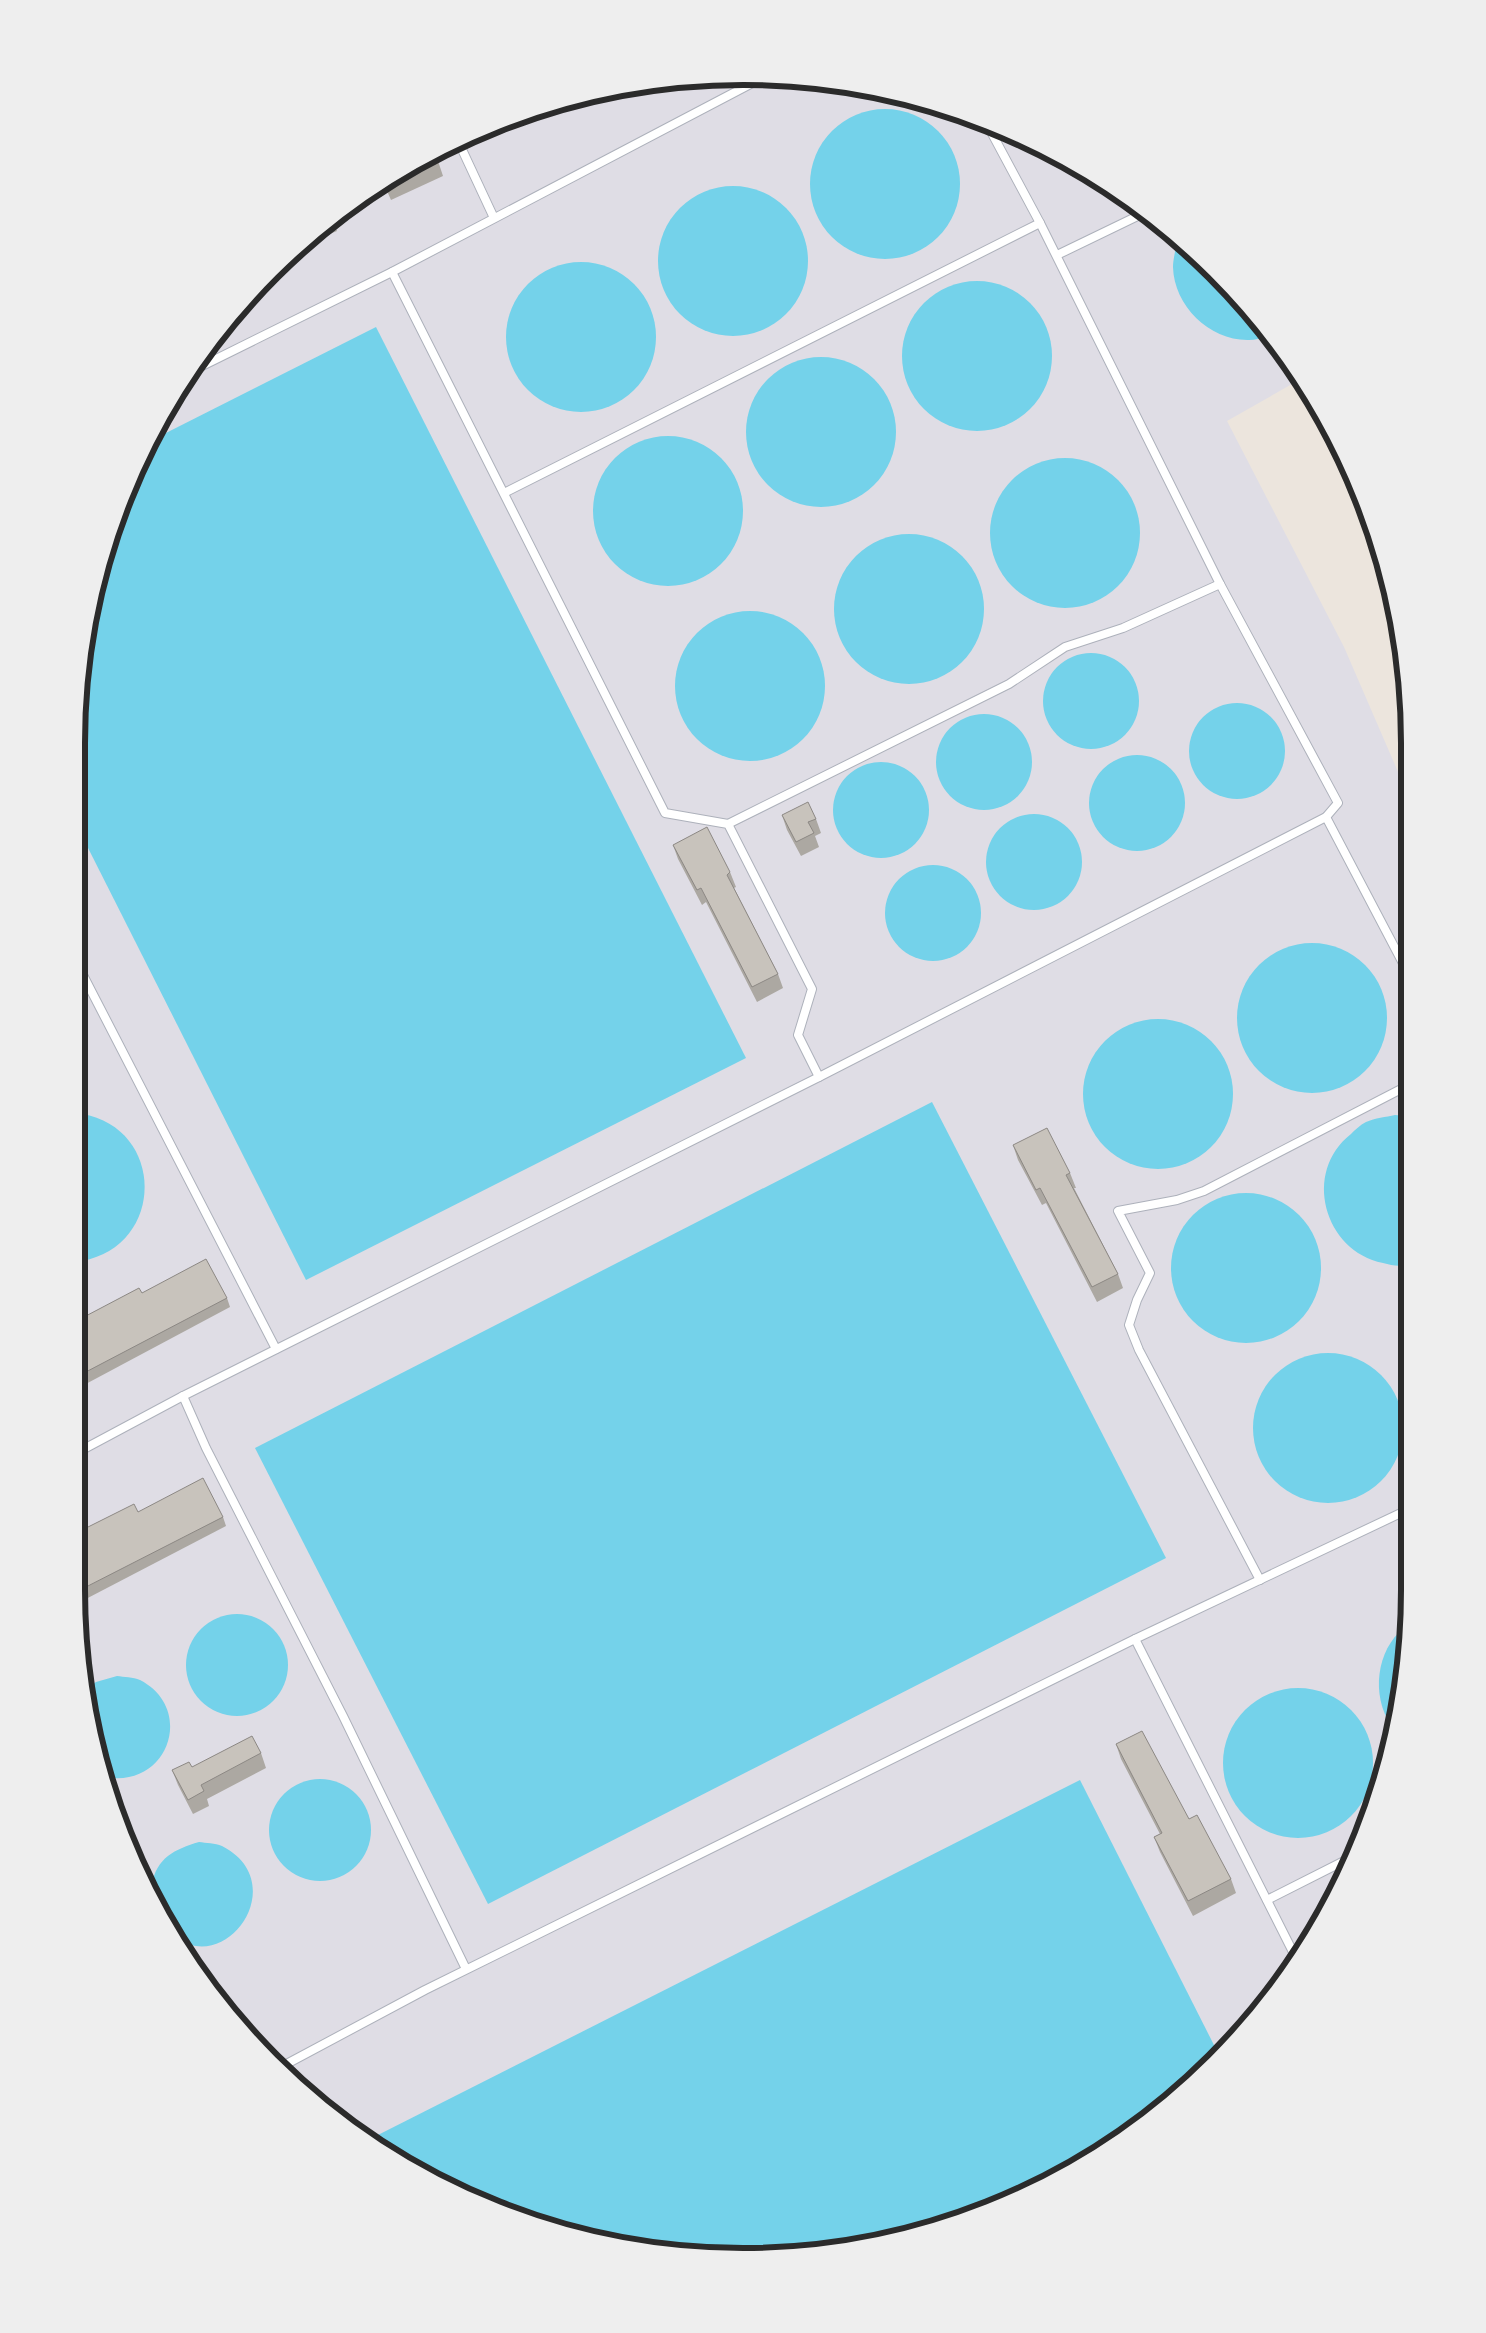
<svg xmlns="http://www.w3.org/2000/svg" width="1486" height="2333" viewBox="0 0 1486 2333" font-family="Raleway,sans-serif">
	<style>
		.industrial { fill: #dfdde5 }
		.water { fill: #74d2ea }
		.lines { fill: none; stroke-linecap: round; stroke-linejoin: round }
		.service-casing { stroke: #adb1bb; stroke-width: 10 }
		.service { stroke: #fff; stroke-width: 8 }
		.wall { fill: #aca8a2 }
		.building { fill: #c8c3bc; stroke: #8c8884 }
		.rim { fill: none; stroke: #2b2b2b; stroke-width: 6 }
	</style>
	<rect width="100%" height="100%" fill="#ece5dd"/>
	<!-- industrial -->
	<path class="industrial" d="M 787,78 L 916,99 L 1038,145 L 1149,214 L 1244,304 L 1299,380 L 1227,421 L 1344,647 L 1408,795 L 1404,1677 L 1359,1845 L 1272,1996 L 1183,2091 L 1113,2145 L 1038,2188 L 916,2234 L 743,2257 L 613,2244 L 528,2221 L 410,2168 L 337,2119 L 271,2061 L 189,1961 L 112,1804 L 82,1677 L 82,656 L 127,488 L 214,337 L 304,242 L 410,165 L 529,112 L 656,82 Z"/>
	<!-- water -->
	<g class="water">
		<circle cx="885" cy="184" r="75"/>
		<circle cx="733" cy="261" r="75"/>
		<path d="M 1177,240 L 1244,304 L 1268,336 C 1262,338 1255,340 1249,340 C 1210,341 1174,306 1173,267 C 1173,259 1176,249 1177,240 Z"/>
		<circle cx="581" cy="337" r="75"/>
		<circle cx="977" cy="356" r="75"/>
		<path d="M 376,327 L 746,1058 L 306,1280 L 82,836 L 82,656 L 127,488 L 156,438 Z"/>
		<circle cx="821" cy="432" r="75"/>
		<circle cx="668" cy="511" r="75"/>
		<circle cx="1065" cy="533" r="75"/>
		<circle cx="909" cy="609" r="75"/>
		<circle cx="750" cy="686" r="75"/>
		<circle cx="1091" cy="701" r="48"/>
		<circle cx="1237" cy="751" r="48"/>
		<circle cx="984" cy="762" r="48"/>
		<circle cx="1137" cy="803" r="48"/>
		<circle cx="881" cy="810" r="48"/>
		<circle cx="1034" cy="862" r="48"/>
		<circle cx="933" cy="913" r="48"/>
		<circle cx="1312" cy="1018" r="75"/>
		<circle cx="1158" cy="1094" r="75"/>
		<path d="M 932,1102 L 1166,1558 L 488,1904 L 255,1448 Z"/>
		<path d="M 82,1114 C 165,1128 166,1245 82,1261 Z"/>
		<path d="M 1395,1115 L 1406,1116 L 1406,1265 C 1398,1267 1391,1265 1383,1263 C 1324,1251 1302,1172 1351,1134 C 1355,1130 1360,1125 1366,1122 C 1375,1118 1386,1117 1395,1115 Z"/>
		<circle cx="1246" cy="1268" r="75"/>
		<circle cx="1328" cy="1428" r="75"/>
		<circle cx="237" cy="1665" r="51"/>
		<path d="M 1404,1628 L 1404,1677 L 1391,1725 C 1371,1696 1376,1650 1404,1628 Z"/>
		<path d="M 117,1676 C 124,1677 133,1677 140,1680 C 196,1709 168,1789 105,1777 L 85,1690 L 96,1682 Z"/>
		<circle cx="1298" cy="1763" r="75"/>
		<circle cx="320" cy="1830" r="51"/>
		<path d="M 1080,1780 L 1218,2053 L 1183,2091 L 1113,2145 L 1038,2188 L 916,2234 L 743,2257 L 613,2244 L 528,2221 L 410,2168 L 368,2140 Z"/>
		<path d="M 199,1842 C 206,1843 215,1843 222,1846 C 291,1881 230,1973 178,1939 L 152,1885 C 156,1858 175,1849 199,1842 Z"/>
	</g>
	<g class="lines">
		<!-- service casing -->
		<g class="service-casing">
			<g id="service">
				<path d="M 988,126 L 1040,223 L 1220,584 L 1338,803 L 1326,817"/>
				<path d="M 459,143 L 494,218"/>
				<path d="M 1057,255 L 1146,212"/>
				<path d="M 392,272 L 665,813 L 728,824 L 812,989 L 798,1035 L 819,1077"/>
				<path d="M 196,369 L 392,272 L 760,79"/>
				<path d="M 504,493 L 1040,223"/>
				<path d="M 728,824 L 1009,684 L 1065,647 L 1123,628 L 1220,584"/>
				<path d="M 82,973 L 276,1349"/>
				<path d="M 183,1396 L 206,1448 L 343,1716 L 466,1969"/>
				<path d="M 82,1450 L 183,1396 L 819,1077 L 1326,817 L 1407,971"/>
				<path d="M 1260,1580 L 1139,1350 L 1129,1325 L 1137,1300 L 1150,1273 L 1118,1211 L 1177,1200 L 1204,1191 L 1407,1086"/>
				<path d="M 1135,1639 L 1295,1956"/>
				<path d="M 1267,1900 L 1352,1857"/>
				<path d="M 279,2068 L 425,1990 L 1135,1639 L 1405,1511"/>
			</g>
		</g>
		<!-- service -->
		<use href="#service" class="service"/>
	</g>
	<!-- wall -->
	<g class="wall">
		<path d="M 438,161 L 443,176 L 391,200 L 384,184 L 410,165 Z"/>
		<path d="M 333,220 L 337,231 L 318,239 L 316,233 Z"/>
		<path d="M 782,815 L 816,819 L 821,833 L 815,836 L 819,847 L 801,856 L 787,830 Z"/>
		<path d="M 673,845 L 730,872 L 736,887 L 734,888 L 778,974 L 783,988 L 757,1002 L 706,902 L 702,905 L 678,859 Z"/>
		<path d="M 1013,1145 L 1070,1173 L 1076,1188 L 1074,1188 L 1118,1274 L 1123,1288 L 1097,1302 L 1046,1203 L 1042,1205 L 1018,1160 Z"/>
		<path d="M 142,1293 L 227,1298 L 230,1307 L 82,1386 L 82,1318 Z"/>
		<path d="M 223,1517 L 226,1526 L 82,1601 L 82,1530 Z"/>
		<path d="M 1116,1744 L 1189,1819 L 1231,1879 L 1236,1893 L 1193,1916 L 1160,1852 L 1154,1837 L 1160,1834 L 1121,1759 Z"/>
		<path d="M 261,1753 L 266,1768 L 207,1799 L 209,1806 L 193,1814 L 178,1785 L 172,1770 L 192,1767 Z"/>
	</g>
	<!-- building -->
	<g class="building">
		<path d="M 434,154 L 438,161 L 386,185 L 385,183 L 410,165 Z"/>
		<path d="M 808,802 L 816,819 L 808,822 L 814,833 L 796,842 L 782,815 Z"/>
		<path d="M 707,827 L 730,872 L 727,875 L 778,974 L 752,987 L 701,888 L 697,890 L 673,845 Z"/>
		<path d="M 1047,1128 L 1070,1173 L 1066,1175 L 1118,1274 L 1092,1287 L 1040,1188 L 1036,1190 L 1013,1145 Z"/>
		<path d="M 206,1259 L 227,1298 L 82,1374 L 82,1318 L 139,1288 L 142,1293 Z"/>
		<path d="M 203,1478 L 223,1517 L 82,1589 L 82,1530 L 134,1504 L 138,1512 Z"/>
		<path d="M 1142,1731 L 1189,1819 L 1197,1815 L 1231,1879 L 1188,1901 L 1154,1837 L 1162,1833 L 1116,1744 Z"/>
		<path d="M 252,1736 L 261,1753 L 201,1785 L 204,1791 L 188,1800 L 172,1770 L 189,1762 L 192,1767 Z"/>
	</g>
	<!-- crop -->
	<path d="M0 0H1486V2333H0ZM743 85H743A658 658 0 0 1 1401 743V1590A658 658 0 0 1 743 2248H743A658 658 0 0 1 85 1590V743A658 658 0 0 1 743 85Z" fill="#eee" fill-rule="evenodd"/>
	<path class="rim" d="M743 85H743A658 658 0 0 1 1401 743V1590A658 658 0 0 1 743 2248H743A658 658 0 0 1 85 1590V743A658 658 0 0 1 743 85Z"/>
</svg>
